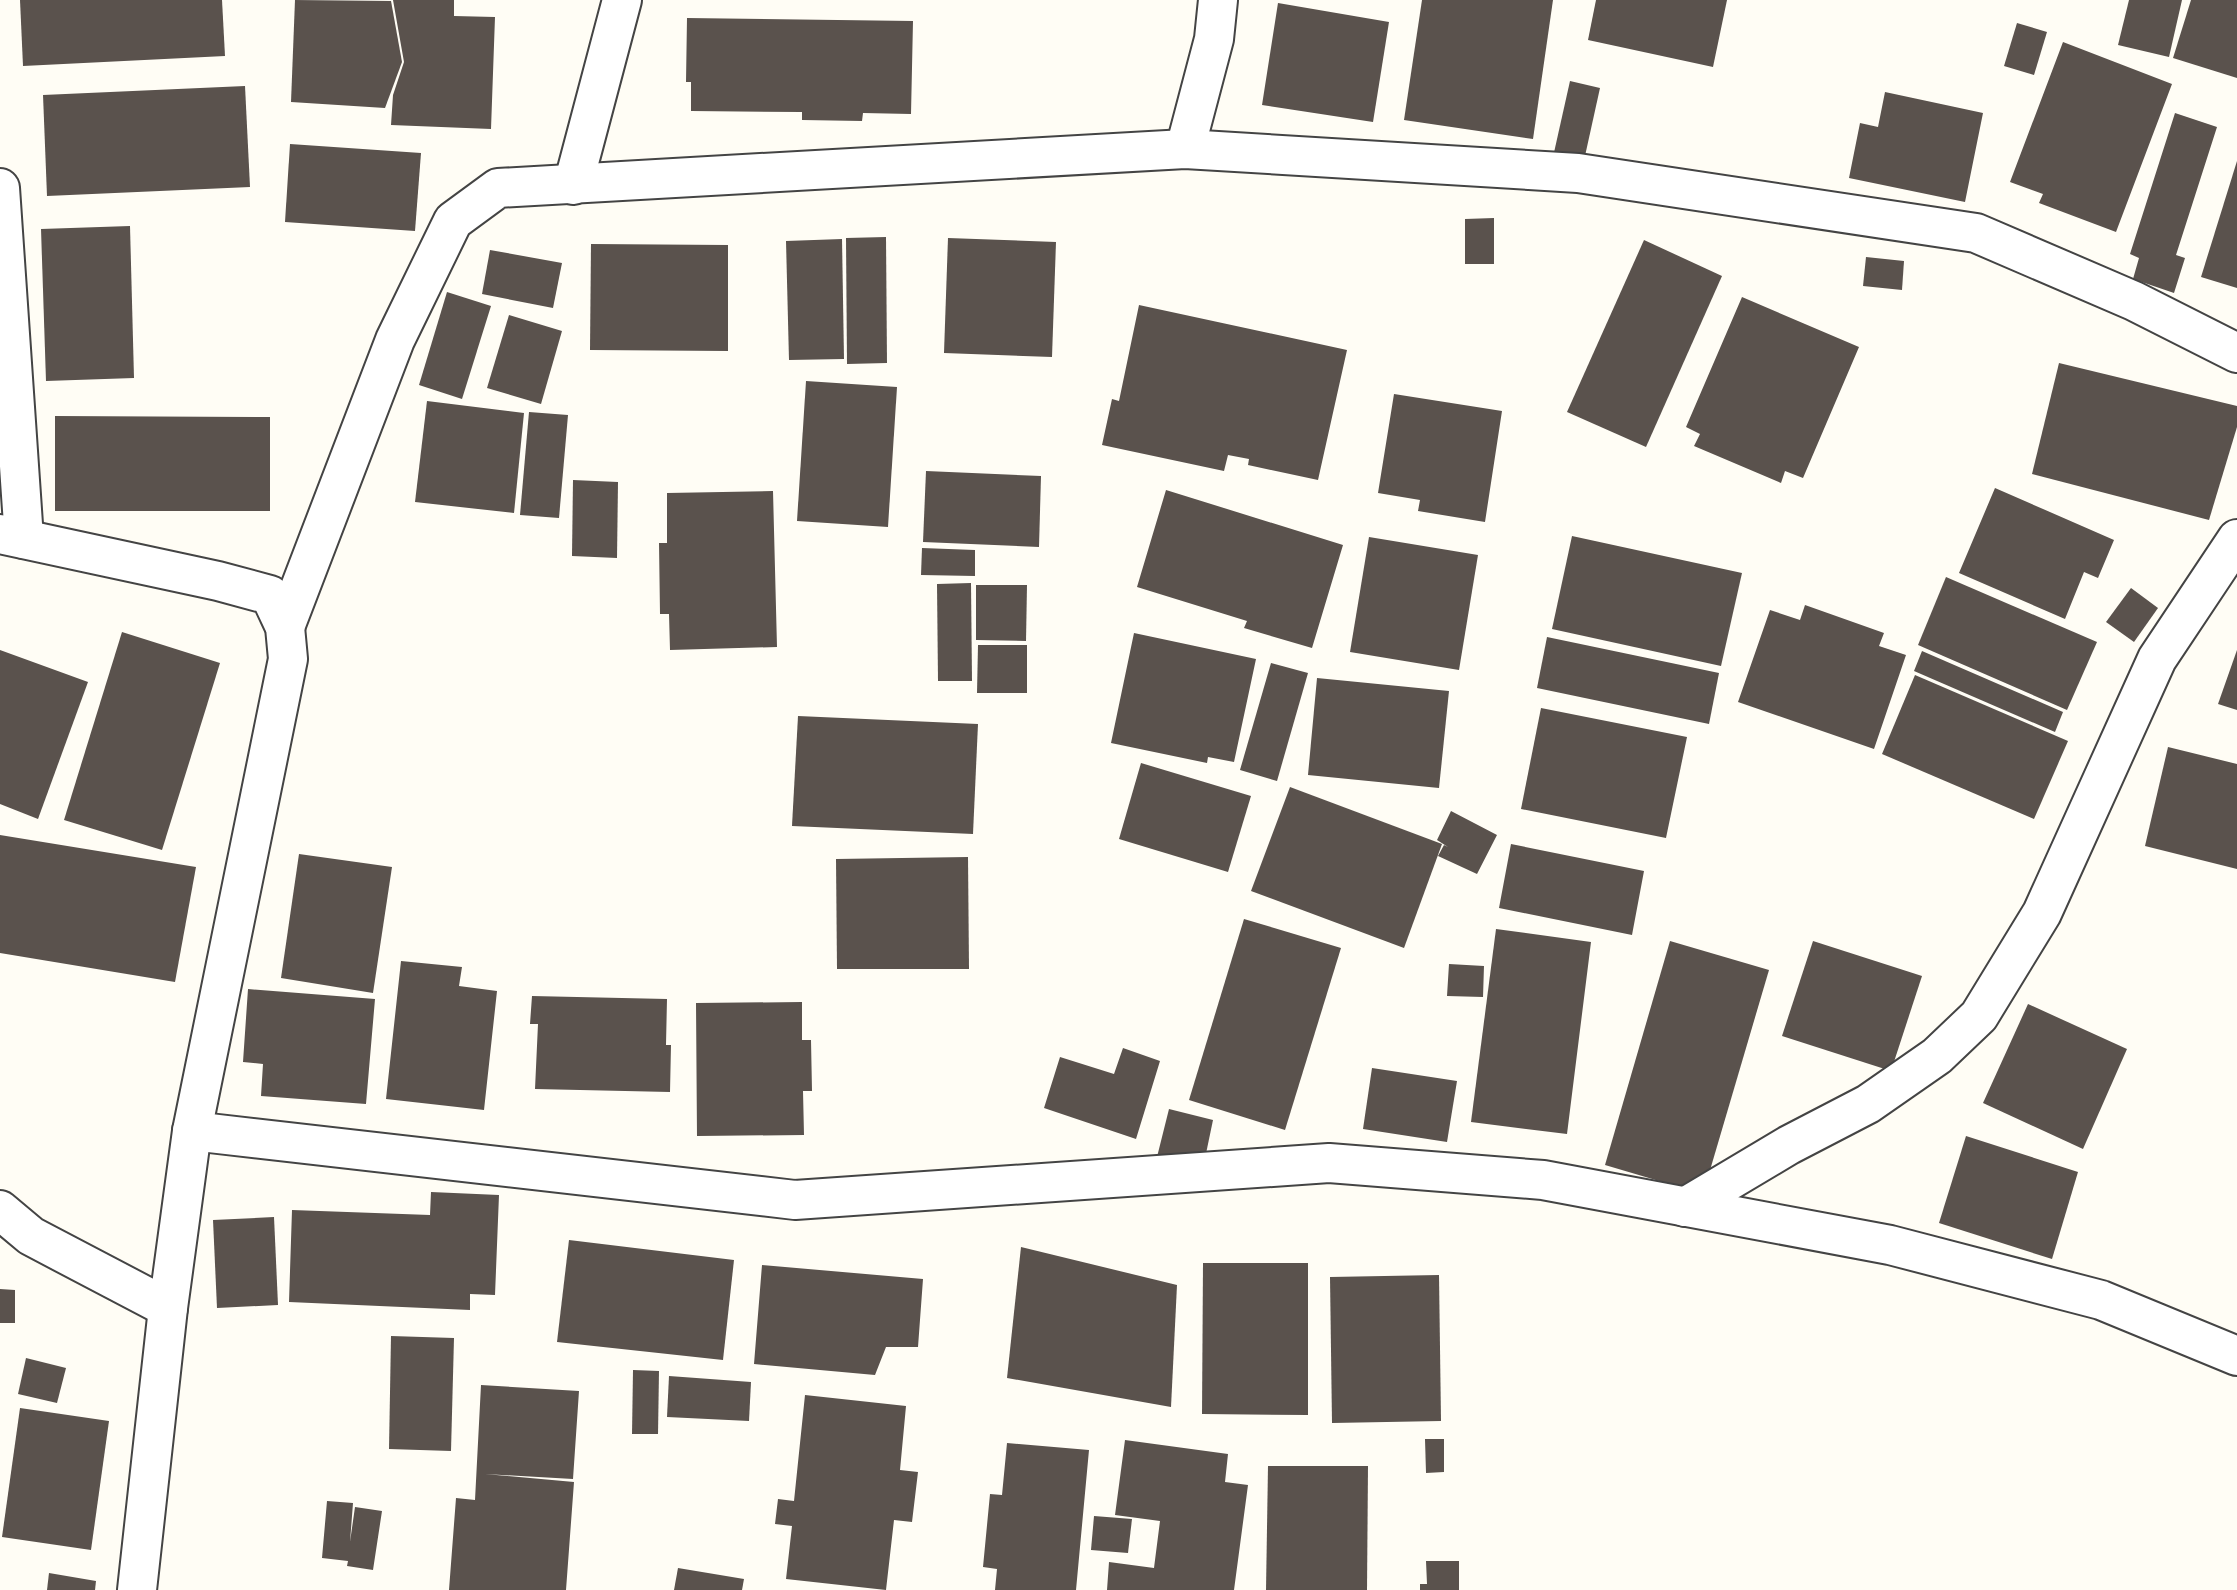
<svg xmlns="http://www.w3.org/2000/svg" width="2237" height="1590" viewBox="0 0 2237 1590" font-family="'Crimson Pro',serif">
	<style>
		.building { fill: #5a524d }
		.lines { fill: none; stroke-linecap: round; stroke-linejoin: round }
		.minor-casing { stroke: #444; stroke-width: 42 }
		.minor { stroke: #fff; stroke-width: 38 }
	</style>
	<rect width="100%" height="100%" fill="#fffdf5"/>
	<!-- building -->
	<g class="building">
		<path d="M 20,0 L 222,0 L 225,56 L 23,66 Z"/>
		<path d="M 295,0 L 391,1 L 402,62 L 385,108 L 291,102 Z"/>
		<path d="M 393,0 L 454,0 L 454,16 L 495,17 L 491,129 L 391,125 L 393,95 L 404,62 Z"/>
		<path d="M 1422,0 L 1553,0 L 1533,139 L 1404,120 Z"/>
		<path d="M 1596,0 L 1727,0 L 1713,67 L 1588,40 Z"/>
		<path d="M 2129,0 L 2182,0 L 2169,57 L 2118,45 Z"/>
		<path d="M 2191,0 L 2237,0 L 2237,78 L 2173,58 Z"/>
		<path d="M 1278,3 L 1389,22 L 1373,122 L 1262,105 Z"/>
		<path d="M 687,18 L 913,21 L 911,114 L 863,113 L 862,121 L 802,120 L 802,112 L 691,111 L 691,82 L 686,82 Z"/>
		<path d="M 2017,23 L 2047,32 L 2034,75 L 2004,66 Z"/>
		<path d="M 2063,42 L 2172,84 L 2116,232 L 2039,203 L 2043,194 L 2010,182 Z"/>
		<path d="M 1570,81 L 1600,88 L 1583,165 L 1553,157 Z"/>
		<path d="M 245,86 L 250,187 L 47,196 L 43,95 Z"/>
		<path d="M 1885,92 L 1983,113 L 1965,202 L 1849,178 L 1860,123 L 1878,127 Z"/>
		<path d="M 2175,113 L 2217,127 L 2176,255 L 2185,258 L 2174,293 L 2133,279 L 2139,258 L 2130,254 Z"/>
		<path d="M 290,144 L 421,153 L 415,231 L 285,222 Z"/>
		<path d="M 2237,161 L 2237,288 L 2201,277 Z"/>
		<path d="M 1494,218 L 1494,264 L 1465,264 L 1465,219 Z"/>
		<path d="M 130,226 L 134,378 L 46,381 L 41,229 Z"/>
		<path d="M 886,237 L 887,363 L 847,364 L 846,238 Z"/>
		<path d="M 948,238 L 1056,242 L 1052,357 L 944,353 Z"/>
		<path d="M 842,239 L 844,359 L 789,360 L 786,241 Z"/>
		<path d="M 1644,240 L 1722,276 L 1646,447 L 1567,412 Z"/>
		<path d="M 591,244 L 728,245 L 728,351 L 590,350 Z"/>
		<path d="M 490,250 L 562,263 L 553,308 L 482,294 Z"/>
		<path d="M 1866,257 L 1904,261 L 1902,290 L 1863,286 Z"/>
		<path d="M 447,292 L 491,306 L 462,399 L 419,385 Z"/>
		<path d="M 1742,297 L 1859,347 L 1803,478 L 1785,471 L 1781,483 L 1694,446 L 1700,434 L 1686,427 Z"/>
		<path d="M 1139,305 L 1347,350 L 1318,480 L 1248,465 L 1249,459 L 1228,455 L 1224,471 L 1102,445 L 1112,399 L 1119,401 Z"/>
		<path d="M 509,315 L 562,331 L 541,404 L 487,388 Z"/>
		<path d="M 2059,363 L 2237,406 L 2237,427 L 2209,520 L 2032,474 Z"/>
		<path d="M 806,381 L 897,387 L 888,527 L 797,521 Z"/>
		<path d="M 1394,394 L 1502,411 L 1485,522 L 1418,511 L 1420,500 L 1378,493 Z"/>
		<path d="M 427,401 L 524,413 L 514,513 L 415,502 Z"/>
		<path d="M 529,412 L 568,415 L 559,518 L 520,515 Z"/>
		<path d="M 55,416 L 270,417 L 270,511 L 55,511 Z"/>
		<path d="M 926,471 L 1041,476 L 1039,547 L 923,542 Z"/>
		<path d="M 573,480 L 618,482 L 617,558 L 572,556 Z"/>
		<path d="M 1995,488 L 2114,540 L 2098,578 L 2084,572 L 2065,619 L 1959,573 Z"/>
		<path d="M 1166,490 L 1343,545 L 1312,648 L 1244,628 L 1247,621 L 1137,587 Z"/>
		<path d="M 773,491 L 777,647 L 670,650 L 669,614 L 660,614 L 659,543 L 667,543 L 667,493 Z"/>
		<path d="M 1572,536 L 1742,573 L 1721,666 L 1552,629 Z"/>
		<path d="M 1369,537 L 1478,555 L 1459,670 L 1350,652 Z"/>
		<path d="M 922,548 L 975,550 L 975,576 L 921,575 Z"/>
		<path d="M 1946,577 L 2097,642 L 2067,710 L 1918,645 Z"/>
		<path d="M 971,583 L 972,681 L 938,681 L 937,584 Z"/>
		<path d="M 976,585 L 1027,585 L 1026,641 L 976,640 Z"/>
		<path d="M 2131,588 L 2158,608 L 2134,642 L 2106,622 Z"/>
		<path d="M 1805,605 L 1884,633 L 1879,646 L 1906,655 L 1874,749 L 1738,702 L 1770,610 L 1800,620 Z"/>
		<path d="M 122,632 L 220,663 L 162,850 L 64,820 Z"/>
		<path d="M 1134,633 L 1256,659 L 1234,762 L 1208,757 L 1207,763 L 1111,743 Z"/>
		<path d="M 1547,637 L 1719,673 L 1709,724 L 1537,688 Z"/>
		<path d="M 978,645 L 1027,645 L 1027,693 L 977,693 Z"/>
		<path d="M 0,650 L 88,682 L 38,819 L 0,804 Z"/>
		<path d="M 2237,650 L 2237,710 L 2218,704 Z"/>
		<path d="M 1922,651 L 2063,712 L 2055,732 L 1914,671 Z"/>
		<path d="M 1271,663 L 1308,673 L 1277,781 L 1240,770 Z"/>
		<path d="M 1915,675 L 2068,741 L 2034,819 L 1882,754 Z"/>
		<path d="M 1317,678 L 1449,691 L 1439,788 L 1308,775 Z"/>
		<path d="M 1541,708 L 1687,737 L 1666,838 L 1521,809 Z"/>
		<path d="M 798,716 L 978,724 L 973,834 L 792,826 Z"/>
		<path d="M 2168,747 L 2237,764 L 2237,869 L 2145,846 Z"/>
		<path d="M 1141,763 L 1251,796 L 1228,872 L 1119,839 Z"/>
		<path d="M 1290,787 L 1442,844 L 1404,948 L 1251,891 Z"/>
		<path d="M 1451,811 L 1497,835 L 1477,874 L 1438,856 L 1444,845 L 1448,847 L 1437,840 Z"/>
		<path d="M 0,835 L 196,867 L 175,982 L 0,953 Z"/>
		<path d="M 1511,844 L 1644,871 L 1632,935 L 1499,908 Z"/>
		<path d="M 299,854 L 392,867 L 373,993 L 281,978 Z"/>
		<path d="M 968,857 L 969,969 L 837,969 L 836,859 Z"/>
		<path d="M 1244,919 L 1341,948 L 1285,1130 L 1189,1100 Z"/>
		<path d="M 1496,929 L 1591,942 L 1567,1134 L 1471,1122 Z"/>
		<path d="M 1670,941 L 1769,970 L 1703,1194 L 1605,1165 Z"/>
		<path d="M 1813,941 L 1922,976 L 1891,1071 L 1782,1036 Z"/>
		<path d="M 401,961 L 462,967 L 459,986 L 497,991 L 484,1110 L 386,1099 Z"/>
		<path d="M 1449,964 L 1484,966 L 1483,997 L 1447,996 Z"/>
		<path d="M 248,989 L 375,999 L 366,1104 L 261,1096 L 263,1064 L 243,1062 Z"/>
		<path d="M 532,996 L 667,999 L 666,1045 L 671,1045 L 670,1092 L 535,1089 L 538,1024 L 530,1024 Z"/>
		<path d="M 802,1002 L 802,1040 L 811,1040 L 812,1091 L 803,1091 L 804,1135 L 697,1136 L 696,1003 Z"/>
		<path d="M 2028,1004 L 2127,1049 L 2083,1149 L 1983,1103 Z"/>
		<path d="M 1123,1048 L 1160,1061 L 1136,1139 L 1044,1108 L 1060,1057 L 1114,1074 Z"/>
		<path d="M 1372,1068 L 1457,1081 L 1447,1142 L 1363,1129 Z"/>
		<path d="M 1169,1109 L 1213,1120 L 1203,1168 L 1157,1157 Z"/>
		<path d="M 1966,1136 L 2078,1172 L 2052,1259 L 1939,1223 Z"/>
		<path d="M 431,1192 L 499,1195 L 495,1295 L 470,1294 L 470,1310 L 289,1302 L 292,1210 L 430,1215 Z"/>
		<path d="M 274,1217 L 278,1305 L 217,1308 L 213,1220 Z"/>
		<path d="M 569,1240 L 734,1260 L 723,1360 L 557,1342 Z"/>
		<path d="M 1021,1247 L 1177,1285 L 1171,1407 L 1007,1378 Z"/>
		<path d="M 1203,1263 L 1308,1263 L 1308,1415 L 1202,1414 Z"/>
		<path d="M 762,1265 L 923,1279 L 918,1347 L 886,1347 L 875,1375 L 754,1364 Z"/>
		<path d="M 1439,1275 L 1441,1421 L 1332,1423 L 1330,1277 Z"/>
		<path d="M 0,1289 L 15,1290 L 15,1323 L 0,1323 Z"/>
		<path d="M 391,1336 L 454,1338 L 451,1451 L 389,1449 Z"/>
		<path d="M 26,1358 L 66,1368 L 57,1403 L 18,1394 Z"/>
		<path d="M 633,1370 L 659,1371 L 658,1434 L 632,1434 Z"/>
		<path d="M 669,1376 L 751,1382 L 749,1421 L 667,1417 Z"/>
		<path d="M 481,1385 L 579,1391 L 573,1479 L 485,1474 L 574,1482 L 566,1590 L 449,1590 L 456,1498 L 475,1500 Z"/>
		<path d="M 805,1395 L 906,1406 L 900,1470 L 918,1472 L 912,1522 L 894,1520 L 886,1590 L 786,1579 L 792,1526 L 775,1524 L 778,1499 L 794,1501 Z"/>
		<path d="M 20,1408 L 109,1421 L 91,1550 L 2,1537 Z"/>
		<path d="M 1425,1439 L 1444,1439 L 1444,1472 L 1426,1473 Z"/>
		<path d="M 1125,1440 L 1228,1454 L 1225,1482 L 1248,1485 L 1234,1590 L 1107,1590 L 1109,1562 L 1154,1568 L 1160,1521 L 1115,1515 Z"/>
		<path d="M 1007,1443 L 1089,1450 L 1076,1590 L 995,1590 L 997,1569 L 983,1567 L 990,1494 L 1002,1495 Z"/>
		<path d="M 1268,1466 L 1368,1466 L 1367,1590 L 1266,1590 Z"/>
		<path d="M 327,1501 L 353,1503 L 350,1542 L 355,1507 L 382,1511 L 373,1570 L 347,1566 L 348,1561 L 322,1558 Z"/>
		<path d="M 1094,1516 L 1132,1519 L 1128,1553 L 1091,1550 Z"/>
		<path d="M 1426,1561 L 1459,1561 L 1459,1590 L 1420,1590 L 1420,1584 L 1427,1584 Z"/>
		<path d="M 678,1568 L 744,1579 L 742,1590 L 674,1590 Z"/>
		<path d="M 49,1573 L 96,1581 L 95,1590 L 47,1590 Z"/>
	</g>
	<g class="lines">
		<!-- minor casing -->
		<g class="minor-casing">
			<g id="minor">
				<path d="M 1185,149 L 1214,39 L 1218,0"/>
				<path d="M 573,185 L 622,0"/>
				<path d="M 0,188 L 24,539"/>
				<path d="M 0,534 L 218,581 L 270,595 L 285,627 L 288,659 L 192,1131 L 168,1308 L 137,1590"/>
				<path d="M 285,627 L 395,340 L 453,221 L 498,188 L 1185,149 L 1578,173 L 1976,233 L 2134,301 L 2237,353"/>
				<path d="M 192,1131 L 795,1200 L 1329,1163 L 1543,1180 L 1890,1245 L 2101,1300 L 2237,1356"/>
				<path d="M 1685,1207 L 1789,1145 L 1868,1104 L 1937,1056 L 1979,1016 L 2042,913 L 2157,659 L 2237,539"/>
				<path d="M 0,1210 L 31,1236 L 168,1308"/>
			</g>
		</g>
		<!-- minor -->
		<use href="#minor" class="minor"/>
	</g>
</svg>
